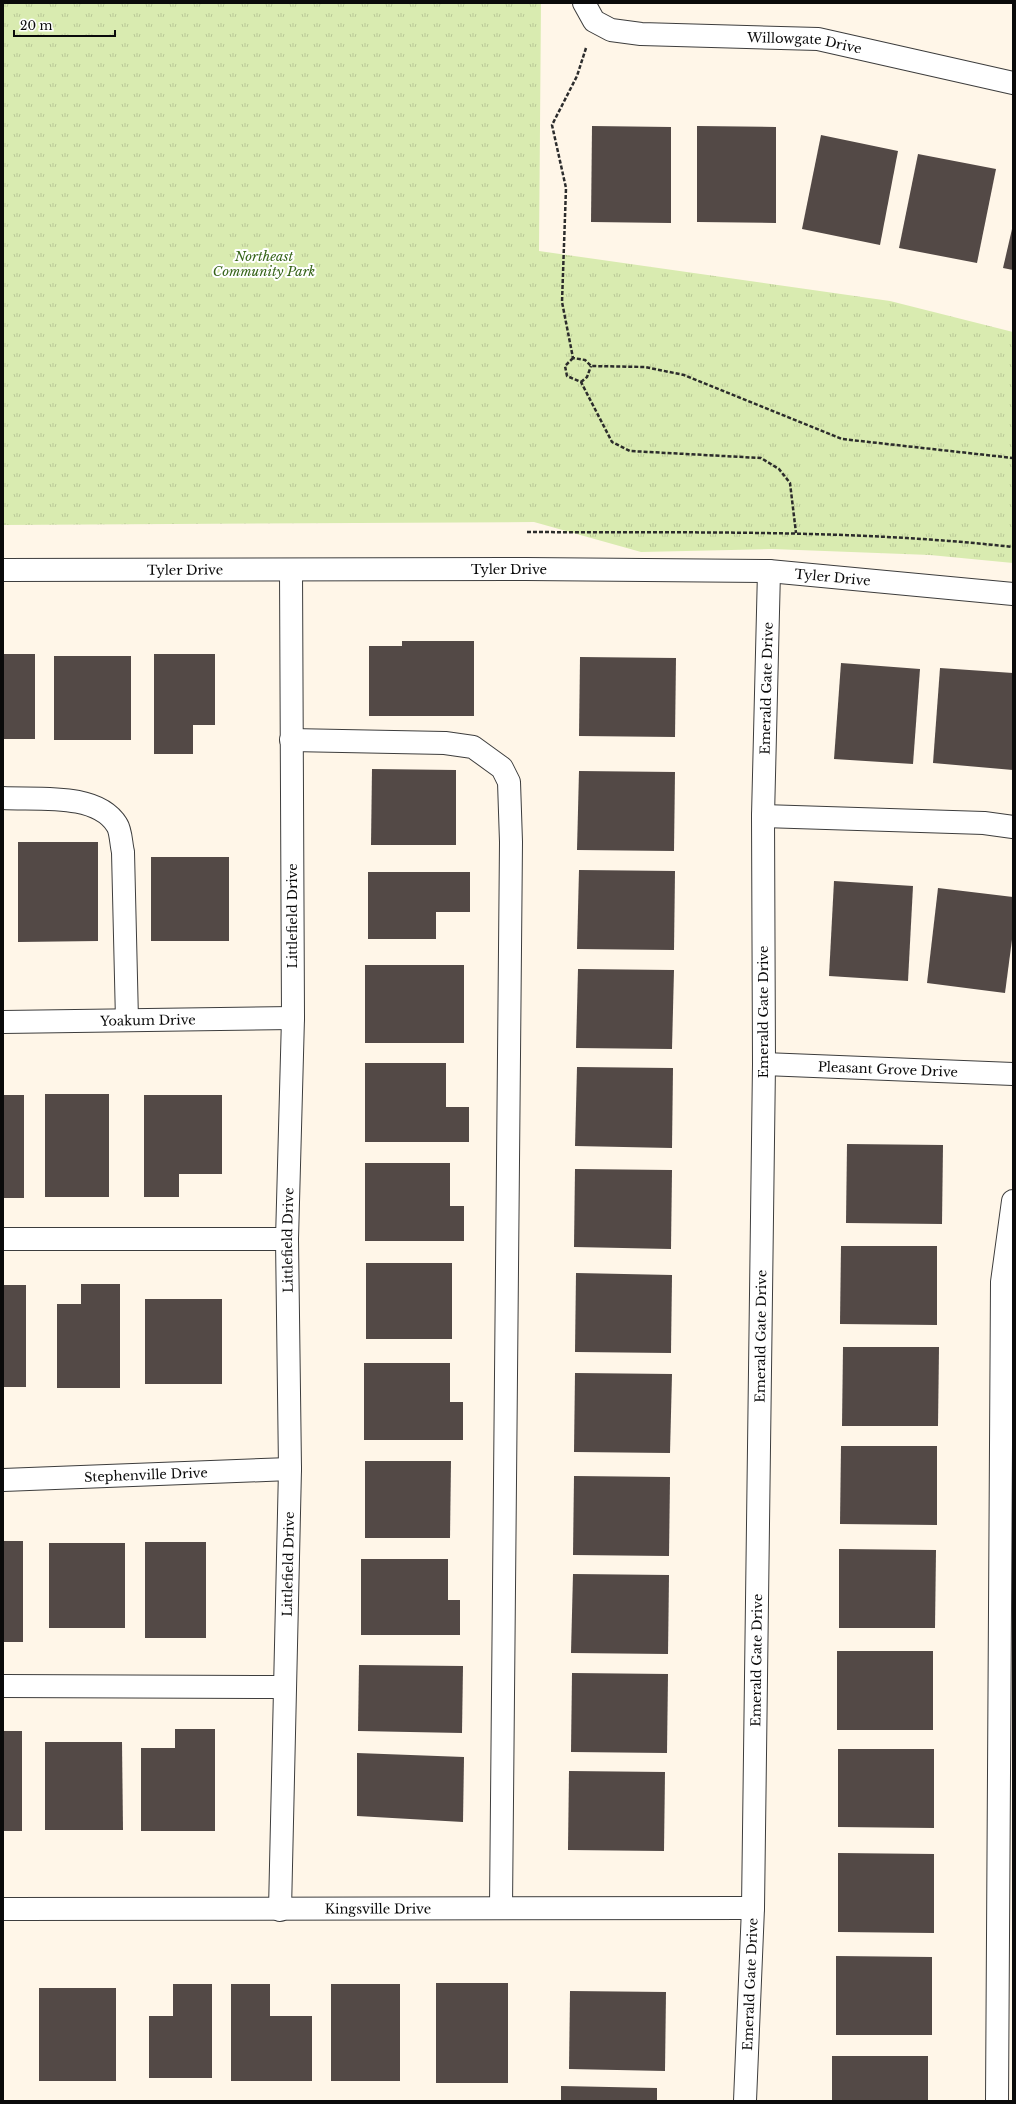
<svg xmlns="http://www.w3.org/2000/svg" width="1016" height="2104" viewBox="0 0 1016 2104" font-family="'Libre Baskerville',serif">
	<style>
		.grass { fill: url(#grass-tufts) }
		.building { fill: #534946 }
		.lines { fill: none; stroke-linecap: round; stroke-linejoin: round }
		.minor-casing { stroke: #3d3d3d; stroke-width: 24 }
		.path { stroke: #2c2c2c; stroke-width: 2.5; stroke-dasharray: 4 2; stroke-linecap: butt }
		.minor { stroke: #fff; stroke-width: 22 }
		.labels { text-anchor: middle; stroke-width: 4; stroke-linejoin: round; paint-order: stroke }
		.street-label { font-size: 13px; fill: #0a0a0a; stroke: #fff }
		.park-label { font-size: 13px; font-style: italic; fill: #366419; stroke: #fff }
	</style>
	<defs>
		<pattern id="grass-tufts" width="24" height="20" patternUnits="userSpaceOnUse"><rect width="24" height="20" fill="#d9ebb0"/><path d="M3 7l-1-3M5 7V3M7 7l1-3M15 17l-1-3M17 17v-4M19 17l1-3" fill="none" stroke="#b9c896"/></pattern>
	</defs>
	<rect width="100%" height="100%" fill="#fff6e8"/>
	<!-- grass -->
	<path class="grass" d="M 3,3 L 541,3 L 539,251 L 890,301 L 1013,332 L 1013,563 L 930,555 L 772,549 L 641,552 L 534,522 L 3,525 Z"/>
	<!-- building -->
	<g class="building">
		<path d="M 592,126 L 671,127 L 671,223 L 591,222 Z"/>
		<path d="M 697,126 L 776,127 L 776,223 L 697,222 Z"/>
		<path d="M 821,135 L 898,151 L 880,245 L 802,229 Z"/>
		<path d="M 918,154 L 996,169 L 977,263 L 899,248 Z"/>
		<path d="M 1012,229 L 1013,229 L 1013,270 L 1003,268 Z"/>
		<path d="M 402,641 L 474,641 L 474,716 L 369,716 L 369,646 L 402,646 Z"/>
		<rect x="3" y="654" width="32" height="85"/>
		<path d="M 154,654 L 215,654 L 215,725 L 193,725 L 193,754 L 154,754 Z"/>
		<rect x="54" y="656" width="77" height="84"/>
		<path d="M 580,657 L 676,658 L 675,737 L 579,736 Z"/>
		<path d="M 841,663 L 920,669 L 913,764 L 834,759 Z"/>
		<path d="M 940,668 L 1013,673 L 1013,770 L 933,763 Z"/>
		<path d="M 372,769 L 456,770 L 456,845 L 371,845 Z"/>
		<path d="M 579,771 L 675,772 L 674,851 L 577,850 Z"/>
		<path d="M 18,842 L 98,842 L 98,941 L 18,942 Z"/>
		<rect x="151" y="857" width="78" height="84"/>
		<path d="M 579,870 L 675,871 L 674,950 L 577,949 Z"/>
		<path d="M 368,872 L 470,872 L 470,912 L 436,912 L 436,939 L 368,939 Z"/>
		<path d="M 834,881 L 913,886 L 908,981 L 829,976 Z"/>
		<path d="M 938,888 L 1013,897 L 1013,932 L 1005,993 L 927,983 Z"/>
		<rect x="365" y="965" width="99" height="78"/>
		<path d="M 578,969 L 674,970 L 672,1049 L 576,1048 Z"/>
		<path d="M 365,1063 L 446,1063 L 446,1107 L 469,1107 L 469,1142 L 365,1142 Z"/>
		<path d="M 577,1067 L 673,1068 L 672,1148 L 575,1146 Z"/>
		<rect x="45" y="1094" width="64" height="103"/>
		<rect x="3" y="1095" width="21" height="103"/>
		<path d="M 144,1095 L 222,1095 L 222,1174 L 179,1174 L 179,1197 L 144,1197 Z"/>
		<path d="M 847,1144 L 943,1145 L 942,1224 L 846,1223 Z"/>
		<path d="M 365,1163 L 450,1163 L 450,1206 L 464,1206 L 464,1241 L 365,1241 Z"/>
		<path d="M 575,1169 L 672,1170 L 671,1249 L 574,1247 Z"/>
		<path d="M 841,1246 L 937,1246 L 937,1325 L 840,1324 Z"/>
		<rect x="366" y="1263" width="86" height="76"/>
		<path d="M 576,1273 L 672,1275 L 671,1353 L 575,1352 Z"/>
		<path d="M 81,1284 L 120,1284 L 120,1388 L 57,1388 L 57,1304 L 81,1304 Z"/>
		<rect x="3" y="1285" width="23" height="102"/>
		<rect x="145" y="1299" width="77" height="85"/>
		<path d="M 843,1347 L 939,1347 L 938,1426 L 842,1426 Z"/>
		<path d="M 364,1363 L 450,1363 L 450,1402 L 463,1402 L 463,1440 L 364,1440 Z"/>
		<path d="M 575,1373 L 672,1374 L 670,1453 L 574,1452 Z"/>
		<path d="M 841,1446 L 937,1446 L 937,1525 L 840,1524 Z"/>
		<path d="M 365,1461 L 451,1461 L 450,1538 L 365,1538 Z"/>
		<path d="M 574,1476 L 670,1477 L 669,1556 L 573,1555 Z"/>
		<rect x="3" y="1541" width="20" height="101"/>
		<rect x="145" y="1542" width="61" height="96"/>
		<rect x="49" y="1543" width="76" height="85"/>
		<path d="M 839,1549 L 936,1550 L 935,1628 L 839,1628 Z"/>
		<path d="M 361,1559 L 448,1559 L 448,1600 L 460,1600 L 460,1635 L 361,1635 Z"/>
		<path d="M 573,1574 L 669,1575 L 668,1654 L 571,1653 Z"/>
		<rect x="837" y="1651" width="96" height="79"/>
		<path d="M 359,1665 L 463,1666 L 462,1733 L 358,1731 Z"/>
		<path d="M 572,1673 L 668,1674 L 667,1753 L 571,1752 Z"/>
		<path d="M 175,1729 L 215,1729 L 215,1831 L 141,1831 L 141,1748 L 175,1748 Z"/>
		<rect x="3" y="1731" width="19" height="100"/>
		<path d="M 45,1742 L 122,1742 L 123,1830 L 45,1830 Z"/>
		<path d="M 838,1749 L 934,1749 L 934,1828 L 838,1827 Z"/>
		<path d="M 357,1753 L 464,1757 L 463,1822 L 357,1816 Z"/>
		<path d="M 569,1771 L 665,1772 L 664,1851 L 568,1850 Z"/>
		<path d="M 838,1853 L 934,1854 L 934,1933 L 838,1932 Z"/>
		<path d="M 836,1956 L 932,1957 L 932,2035 L 836,2035 Z"/>
		<rect x="436" y="1983" width="72" height="100"/>
		<path d="M 173,1984 L 212,1984 L 212,2078 L 149,2078 L 149,2016 L 173,2016 Z"/>
		<path d="M 231,1984 L 270,1984 L 270,2016 L 312,2016 L 312,2081 L 231,2081 Z"/>
		<rect x="331" y="1984" width="69" height="97"/>
		<rect x="39" y="1988" width="77" height="93"/>
		<path d="M 570,1991 L 666,1992 L 665,2071 L 569,2069 Z"/>
		<rect x="832" y="2056" width="96" height="45"/>
		<path d="M 561,2086 L 657,2088 L 657,2101 L 561,2101 Z"/>
	</g>
	<g class="lines">
		<!-- minor casing -->
		<g class="minor-casing">
			<g id="minor">
				<path id="s1" d="M 584,3 L 594,21 L 611,30 L 641,34 L 818,39 L 1013,83"/>
				<path id="s2" d="M 3,570 L 526,569 L 769,571 L 1013,594"/>
				<path d="M 291,740 L 445,743 L 473,747 L 502,768 L 509,782 L 511,842 L 501,1907"/>
				<path d="M 3,798 C 36,800 97,792 117,825 C 121,831 121,844 123,852 L 127,1020"/>
				<path d="M 763,816 L 984,823 L 1013,827"/>
				<path id="s3" d="M 3,1022 L 293,1018"/>
				<path id="s4" d="M 764,1064 L 1013,1074"/>
				<path d="M 3,1239 L 287,1239"/>
				<path id="s5" d="M 3,1480 L 290,1469"/>
				<path d="M 3,1686 L 285,1687"/>
				<path id="s6" d="M 3,1909 L 753,1908"/>
				<path id="s7" d="M 280,1910 L 290,1469 L 287,1239 L 293,1018 L 291,570"/>
				<path id="s8" d="M 745,2101 L 753,1908 L 764,1064 L 763,816 L 769,571"/>
				<path d="M 997,2101 L 1002,1282 L 1013,1201"/>
			</g>
		</g>
		<!-- path -->
		<g class="path">
			<path d="M 586,48 L 577,76 L 552,125 L 566,188 L 562,302 L 573,358 L 585,360 L 591,366 L 645,367 L 684,375 L 842,439 L 1013,458"/>
			<path d="M 573,358 L 565,366 L 567,376 L 581,382 L 612,442 L 630,451 L 761,458 L 779,469 L 790,483 L 796,533"/>
			<path d="M 581,382 L 587,377 L 591,366"/>
			<path d="M 527,532 C 689,533 852,529 1013,547"/>
		</g>
		<!-- minor -->
		<use href="#minor" class="minor"/>
	</g>
	<g class="labels">
		<!-- street labels -->
		<g class="street-label">
			<text dy="5" stroke="none"><textPath href="#s1" startOffset="234">Willowgate Drive</textPath></text>
			<text dy="5" stroke="none"><textPath href="#s2" startOffset="506">Tyler Drive</textPath></text>
			<text dy="5" stroke="none"><textPath href="#s2" startOffset="182">Tyler Drive</textPath></text>
			<text dy="5" stroke="none"><textPath href="#s2" startOffset="830">Tyler Drive</textPath></text>
			<text dy="5" stroke="none"><textPath href="#s8" startOffset="1413">Emerald Gate Drive</textPath></text>
			<text transform="translate(292 916) rotate(-90)" y="5">Littlefield Drive</text>
			<text transform="translate(763 1012) rotate(-90)" y="5">Emerald Gate Drive</text>
			<text dy="5" stroke="none"><textPath href="#s3" startOffset="145">Yoakum Drive</textPath></text>
			<text dy="5" stroke="none"><textPath href="#s4" startOffset="124">Pleasant Grove Drive</textPath></text>
			<text dy="5" stroke="none"><textPath href="#s7" startOffset="670">Littlefield Drive</textPath></text>
			<text dy="5" stroke="none"><textPath href="#s8" startOffset="765">Emerald Gate Drive</textPath></text>
			<text dy="5" stroke="none"><textPath href="#s5" startOffset="143">Stephenville Drive</textPath></text>
			<text dy="5" stroke="none"><textPath href="#s7" startOffset="346">Littlefield Drive</textPath></text>
			<text dy="5" stroke="none"><textPath href="#s8" startOffset="441">Emerald Gate Drive</textPath></text>
			<text dy="5" stroke="none"><textPath href="#s6" startOffset="375">Kingsville Drive</textPath></text>
			<text dy="5" stroke="none"><textPath href="#s8" startOffset="117">Emerald Gate Drive</textPath></text>
		</g>
		<!-- park labels -->
		<g class="park-label">
			<text x="264" y="261">Northeast<tspan x="264" dy="15">Community Park</tspan></text>
		</g>
	</g>
	<!-- border -->
	<rect width="1016" height="2104" fill="none" stroke="#0a0a0a" stroke-width="8"/>
	<!-- scale -->
	<path d="M14 30v6h101v-6" fill="none" stroke="#0a0a0a" stroke-width="2"/>
	<text x="20" y="30" font-size="12" fill="#0a0a0a" stroke="#ffffff" stroke-width="3" paint-order="stroke">20 m</text>
</svg>
